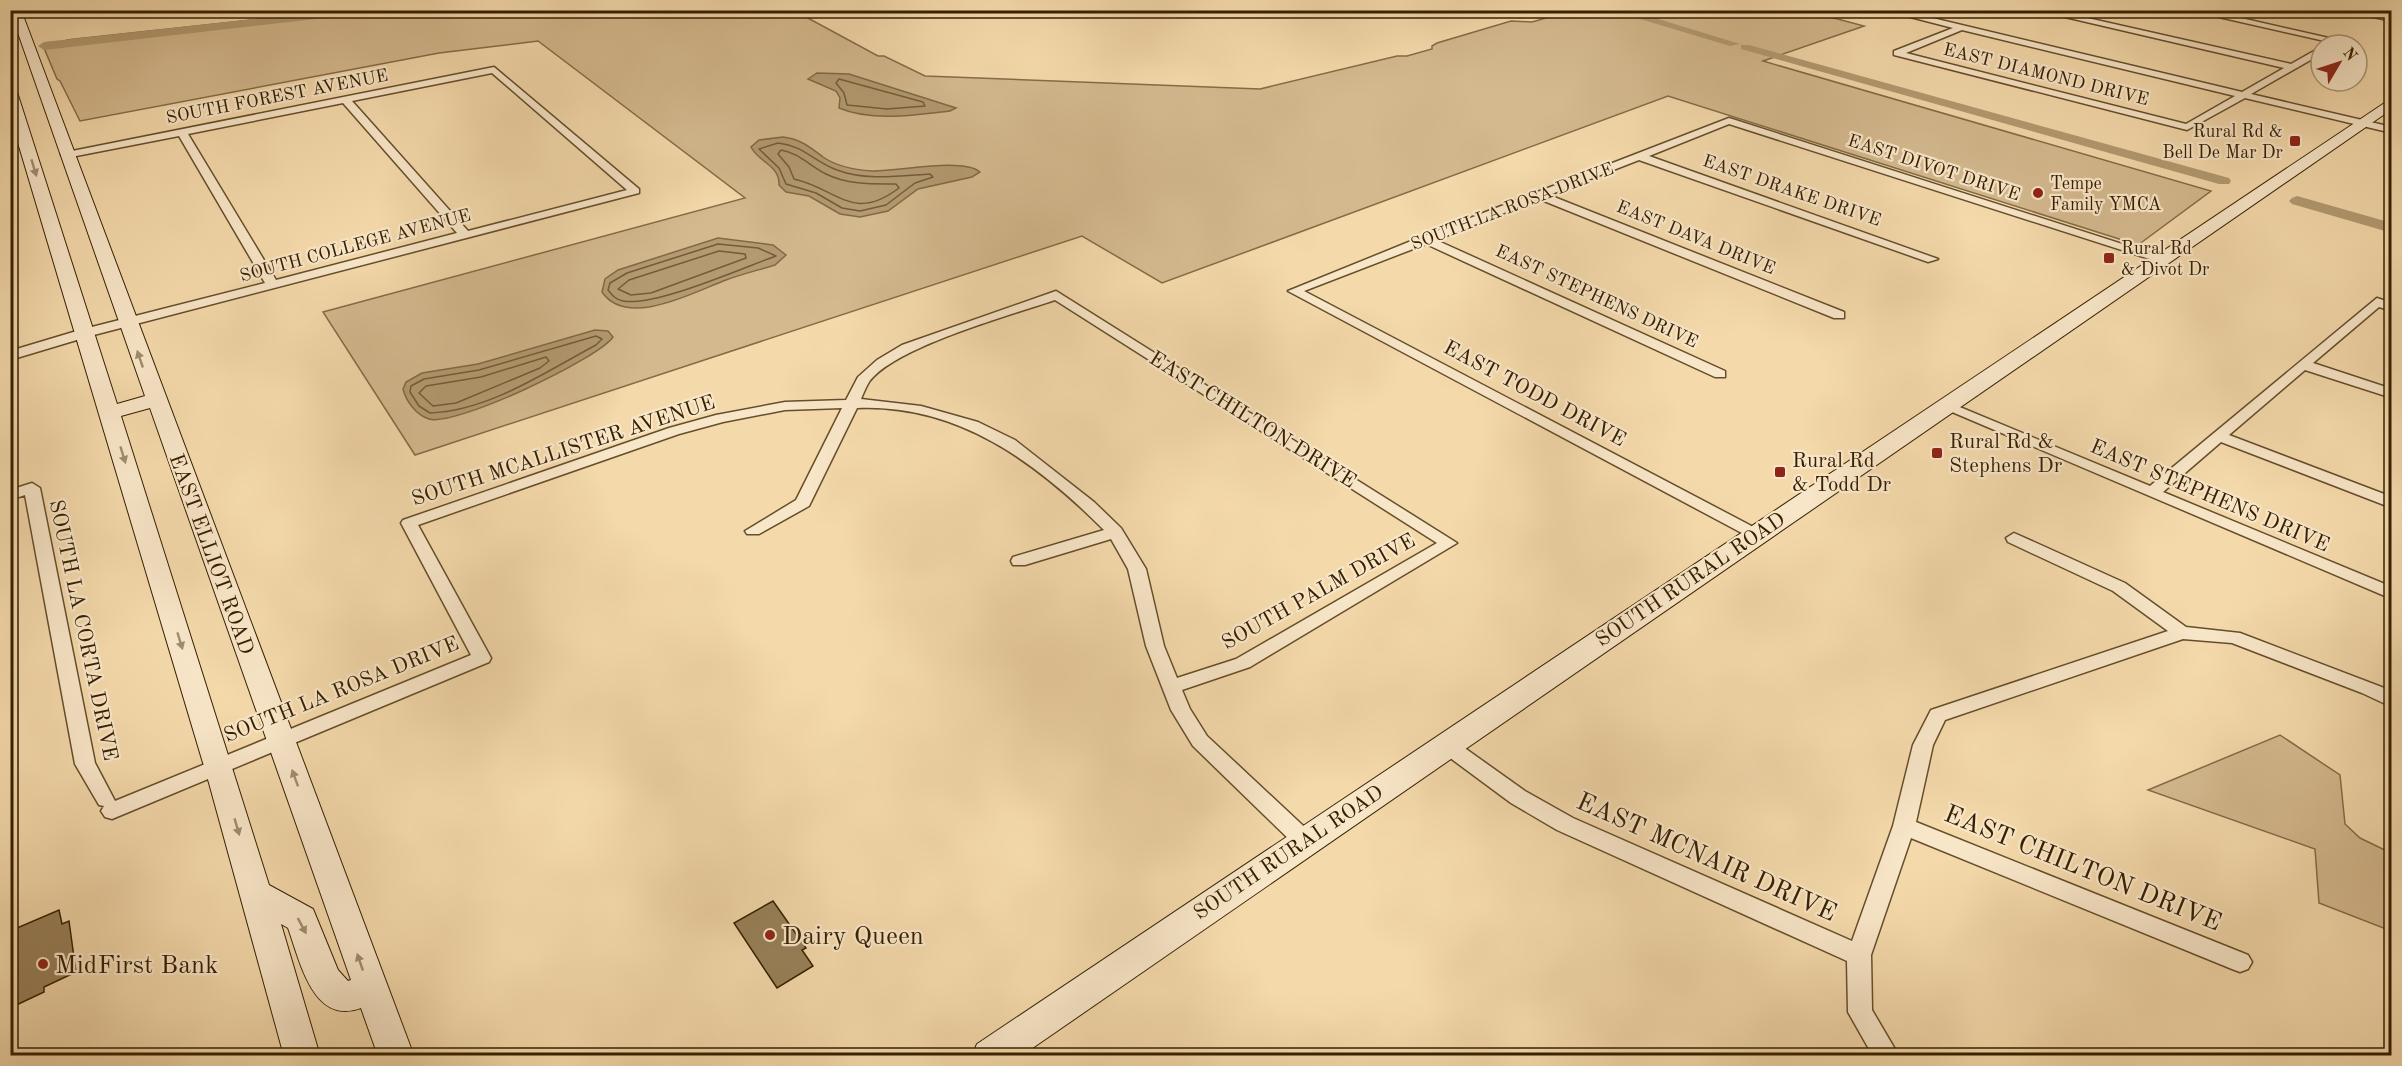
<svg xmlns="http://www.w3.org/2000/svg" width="2402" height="1066" viewBox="0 0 2402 1066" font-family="'Old Standard TT',serif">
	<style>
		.green { fill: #d4b98e; stroke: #846c47; stroke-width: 1.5 }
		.water { fill: #b39a71; stroke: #816944; stroke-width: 1.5 }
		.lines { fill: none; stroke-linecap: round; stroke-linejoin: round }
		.shore { stroke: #745c38; stroke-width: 1.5 }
		.canal { fill: #b39a71; fill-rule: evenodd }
		.building { fill: #988059; stroke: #351f00; stroke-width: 1.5 }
		.street-casing { stroke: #654e2b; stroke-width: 3 }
		.secondary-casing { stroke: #351f00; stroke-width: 2 }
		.street { fill: #f8e6c8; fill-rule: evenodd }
		.secondary { fill: #f8e6c8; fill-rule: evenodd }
		.oneway { fill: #a08c6e }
		.poi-dot { fill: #8f2418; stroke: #f8e6c8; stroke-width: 2 }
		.labels { text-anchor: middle; stroke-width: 4.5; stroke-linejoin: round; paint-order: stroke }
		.far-street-label { font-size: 18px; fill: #351f00; stroke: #f8e6c8 }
		.far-poi-label { font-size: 18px; fill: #351f00; stroke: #f8e6c8; text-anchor: start }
		.street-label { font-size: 21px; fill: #351f00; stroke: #f8e6c8 }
		.poi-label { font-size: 21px; fill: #351f00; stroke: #f8e6c8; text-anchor: start }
		.near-street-label { font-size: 26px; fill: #351f00; stroke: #f8e6c8 }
		.near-poi-label { font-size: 26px; fill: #351f00; stroke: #f8e6c8; text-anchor: start }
	</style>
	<rect width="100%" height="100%" fill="#f4d9ab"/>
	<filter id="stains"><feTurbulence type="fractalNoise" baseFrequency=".00333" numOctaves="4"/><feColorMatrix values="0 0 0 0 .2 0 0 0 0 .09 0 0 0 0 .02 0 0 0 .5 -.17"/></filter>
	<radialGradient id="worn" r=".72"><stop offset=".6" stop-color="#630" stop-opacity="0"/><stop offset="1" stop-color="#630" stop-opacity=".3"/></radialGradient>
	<!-- green -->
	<g class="green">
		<path d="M 343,10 L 788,10 L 795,11 L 878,56 L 884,56 L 925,76 L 1260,89 L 1397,56 L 1407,56 L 1432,49 L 1432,46 L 1437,43 L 1511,21 L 1532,22 L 1560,14 L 1551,11 L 1817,11 L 1819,14 L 1864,26 L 1763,61 L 2211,191 L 2138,245 L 1668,96 L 1162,283 L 1082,236 L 415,455 L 323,312 L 745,198 L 538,41 L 439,53 L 80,121 L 60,81 L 57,79 L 44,48 L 68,45 L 67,40 Z"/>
		<path d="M 2280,735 L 2340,775 L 2345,824 L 2360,838 L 2391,853 L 2391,931 L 2319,903 L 2315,849 L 2148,790 Z"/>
	</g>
	<!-- water -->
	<g class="water">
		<path d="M 817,73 L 849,74 L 956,108 L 950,111 C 916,115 872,122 839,108 L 840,98 L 836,91 L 808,79 Z"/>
		<path d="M 783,137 C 800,139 810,147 823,157 C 836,166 856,170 872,171 C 897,172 962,157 980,172 L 972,177 L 918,189 L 888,211 L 860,217 L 840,214 L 809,196 L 786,192 L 779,185 C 780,165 758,162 751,147 L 759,140 Z"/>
		<path d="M 718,238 L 773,245 L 786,255 L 775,265 C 759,270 742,274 726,280 C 694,292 627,329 602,292 L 605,279 L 618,270 Z"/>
		<path d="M 595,330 L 608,331 L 613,337 C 598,359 455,427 429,419 C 416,415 406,401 403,389 L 406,382 L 422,373 L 478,364 Z"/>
	</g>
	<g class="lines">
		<!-- shore -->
		<g class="shore">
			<path d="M 839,79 L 923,102 L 925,106 L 887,109 L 847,105 L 844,93 L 836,83 Z"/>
			<path d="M 778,143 C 802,145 815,162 837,170 C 866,181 899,176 930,174 L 933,177 L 915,183 L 886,205 L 860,211 L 842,208 L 816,193 L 786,184 L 779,168 L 759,149 Z"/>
			<path d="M 781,150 C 799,153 810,166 826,174 C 848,185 873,184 896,184 L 899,188 C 853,223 838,189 794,179 L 789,167 L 778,154 Z"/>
			<path d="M 718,244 L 758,248 L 776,256 C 742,268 655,307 623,301 C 616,300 612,295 608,290 L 610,283 L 627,273 Z"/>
			<path d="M 719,251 L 745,254 L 746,258 L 651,293 L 631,295 L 618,289 L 629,280 Z"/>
			<path d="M 596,336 L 602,339 L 596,345 C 545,372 489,411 430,413 L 419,406 L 410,392 L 411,386 L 424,379 L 479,370 Z"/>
			<path d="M 546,357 L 549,361 L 540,368 L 456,403 L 433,406 L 419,393 L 426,386 L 481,377 Z"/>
		</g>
		<!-- canal -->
		<g class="canal">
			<path d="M 335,10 L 374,10 L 369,13 L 44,50 L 38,46 L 44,42 Z"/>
			<path d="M 1610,10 L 1629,10 L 1740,44 L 1730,46 Z"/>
			<path d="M 1741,45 L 1749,45 L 2229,178 L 2231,181 L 2229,184 L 2219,184 L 1741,49 Z"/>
			<path d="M 2297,196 L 2392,223 L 2392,233 L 2292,204 L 2289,201 L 2292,198 Z"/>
		</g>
	</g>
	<!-- building -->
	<g class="building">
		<path d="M 773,901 L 806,948 L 802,950 L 813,966 L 777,988 L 734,923 Z"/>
		<path d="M 59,910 L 62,924 L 69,921 L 76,972 L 44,987 L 44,992 L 10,1008 L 10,931 Z"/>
	</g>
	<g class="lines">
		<!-- street casing -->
		<g class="street-casing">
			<g id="street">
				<path d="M 1899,10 L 2242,92 L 2284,68 L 2035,10 L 2052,10 L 2291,64 L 2321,47 L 2321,54 L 2251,94 L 2392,127 L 2392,133 L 2245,98 L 2187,130 L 1894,55 L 1894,51 L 1953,28 L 1887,11 ZM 1962,30 L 2235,96 L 2186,124 L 1906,53 Z"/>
				<path d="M 2188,10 L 2206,10 L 2342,41 L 2338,44 Z"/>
				<path d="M 2342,10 L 2361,10 L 2392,16 L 2392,21 Z"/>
				<path d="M 494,67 L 639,189 L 639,193 L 90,336 L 10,360 L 10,351 L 80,330 L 265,283 L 179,136 L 66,158 L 61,155 L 62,153 ZM 492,73 L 627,190 L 468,231 L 352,101 ZM 343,103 L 457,233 L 276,280 L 188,134 Z"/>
				<path d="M 1729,118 L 2169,259 L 2159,262 L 1729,124 L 1649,156 L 1938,259 L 1928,262 L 1639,160 L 1549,195 L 1844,312 L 1844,318 L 1834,318 L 1539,199 L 1436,240 L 1725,371 L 1725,377 L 1715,377 L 1426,244 L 1304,291 L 1761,531 L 1763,535 L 1755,540 L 1288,291 L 1421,237 Z"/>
				<path d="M 1056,291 L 1457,543 L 1250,667 L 1182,690 L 1190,709 L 1207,736 L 1313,835 L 1316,841 L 1313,847 L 1305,849 L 1297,847 L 1193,746 L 1171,710 L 1146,646 L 1128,569 L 1111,539 L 1025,565 L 1013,565 L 1011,561 L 1013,557 L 1104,530 C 1036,462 958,404 857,408 L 809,506 L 759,534 L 747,534 L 745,531 L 796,500 L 842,408 L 785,410 L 723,422 L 679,434 L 418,525 L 491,658 L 489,662 L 112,819 L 105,817 L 101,811 L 104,806 L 99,805 L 75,764 L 25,495 L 10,500 L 10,490 L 32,483 L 40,488 L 95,763 L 115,801 L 471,655 L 401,523 L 403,520 L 669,428 L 716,415 L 785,402 L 846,400 L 858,377 L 877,360 L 902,345 ZM 1055,300 L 1437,543 L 1236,659 L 1177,678 L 1164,646 L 1146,569 L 1121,528 L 1094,502 L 1015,440 L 978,422 L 921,406 L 861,399 C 863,394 866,387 869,382 C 894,347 1011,315 1055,300 Z"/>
				<path d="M 2377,298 L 2392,303 L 2392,311 L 2379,307 L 2313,363 L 2392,389 L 2392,398 L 2305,370 L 2229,435 L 2392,497 L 2392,508 L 2221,442 L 2163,492 L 2392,587 L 2392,599 L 1938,406 L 1945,402 L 1950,403 L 2150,486 Z"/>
				<path d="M 2014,533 L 2125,583 L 2186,627 L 2240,633 L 2392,691 L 2392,707 L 2362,693 L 2232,643 L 2183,639 L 1945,720 L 1933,745 L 1916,822 L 2248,955 L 2252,962 L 2248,969 L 2240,972 L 2232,969 L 1911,838 L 1871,955 L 1872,1010 L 1899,1056 L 1873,1056 L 1848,1012 L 1847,961 L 1557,830 L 1511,803 L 1438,749 L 1435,744 L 1438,739 L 1445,737 L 1452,739 L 1525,791 L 1573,818 L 1852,941 L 1893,826 L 1913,745 L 1931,710 L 2168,631 L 2113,591 L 2008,542 L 2006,538 Z"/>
			</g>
		</g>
		<!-- secondary casing -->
		<g class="secondary-casing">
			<g id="secondary">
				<path d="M 10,10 L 21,10 L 414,1056 L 378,1056 L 361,1008 C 313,1026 300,961 288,928 L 281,924 L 320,1056 L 284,1056 L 209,783 L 10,116 L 10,88 L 17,92 L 117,404 L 145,396 ZM 150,408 L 351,980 L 348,981 L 338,970 L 313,909 L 269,885 L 121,416 Z"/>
				<path d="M 2392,98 L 2392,109 L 1021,1056 L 972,1056 L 977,1044 Z"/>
			</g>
		</g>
		<!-- street -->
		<use href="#street" class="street"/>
		<!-- secondary -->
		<use href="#secondary" class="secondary"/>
	</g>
	<!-- one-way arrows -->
	<defs><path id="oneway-solid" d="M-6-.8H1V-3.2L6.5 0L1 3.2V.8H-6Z" transform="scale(1.5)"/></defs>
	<g class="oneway">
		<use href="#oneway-solid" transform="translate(34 168) rotate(73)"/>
		<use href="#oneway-solid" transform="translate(140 359) rotate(-109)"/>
		<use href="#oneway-solid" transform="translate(123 455) rotate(73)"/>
		<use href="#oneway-solid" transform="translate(180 641) rotate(73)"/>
		<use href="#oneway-solid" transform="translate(295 778) rotate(-110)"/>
		<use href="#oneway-solid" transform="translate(237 827) rotate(74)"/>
		<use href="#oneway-solid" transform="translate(302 926) rotate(62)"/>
		<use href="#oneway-solid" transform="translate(360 962) rotate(-109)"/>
	</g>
	<!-- markers -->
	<g class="poi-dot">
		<rect x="2289" y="135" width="12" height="12" rx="3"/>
		<circle cx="2038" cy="193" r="6"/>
		<rect x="2103" y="252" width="12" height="12" rx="3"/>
		<rect x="1931" y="447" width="12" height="12" rx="3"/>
		<rect x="1774" y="466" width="12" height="12" rx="3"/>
		<circle cx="770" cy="935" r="6"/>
		<circle cx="43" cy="964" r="6"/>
	</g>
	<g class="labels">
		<!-- far-street labels -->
		<g class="far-street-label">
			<text transform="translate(2046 74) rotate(14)" y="6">EAST DIAMOND DRIVE</text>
			<text transform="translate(277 96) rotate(-11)" y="6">SOUTH FOREST AVENUE</text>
			<text transform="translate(1934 167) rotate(18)" y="6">EAST DIVOT DRIVE</text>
			<text transform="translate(1792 190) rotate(19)" y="6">EAST DRAKE DRIVE</text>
			<text transform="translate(1512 206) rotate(-21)" y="6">SOUTH LA ROSA DRIVE</text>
			<text transform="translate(1696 237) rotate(22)" y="6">EAST DAVA DRIVE</text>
			<text transform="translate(355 245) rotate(-15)" y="6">SOUTH COLLEGE AVENUE</text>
			<text transform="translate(1597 296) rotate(25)" y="6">EAST STEPHENS DRIVE</text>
		</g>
		<!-- far-poi labels -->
		<g class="far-poi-label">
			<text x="2283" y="137" text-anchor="end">Rural Rd &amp;<tspan x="2283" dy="21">Bell De Mar Dr</tspan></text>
			<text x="2050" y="189">Tempe<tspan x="2050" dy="21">Family YMCA</tspan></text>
			<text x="2121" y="254">Rural Rd<tspan x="2121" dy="21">&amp; Divot Dr</tspan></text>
		</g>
		<!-- street labels -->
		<g class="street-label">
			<text transform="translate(1535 393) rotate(28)" y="7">EAST TODD DRIVE</text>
			<text transform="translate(1253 419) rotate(32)" y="7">EAST CHILTON DRIVE</text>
			<text transform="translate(563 450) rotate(-18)" y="7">SOUTH MCALLISTER AVENUE</text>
			<text transform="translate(2210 495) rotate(23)" y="7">EAST STEPHENS DRIVE</text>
			<text transform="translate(212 554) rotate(70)" y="7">EAST ELLIOT ROAD</text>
			<text transform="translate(1690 579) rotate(-34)" y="7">SOUTH RURAL ROAD</text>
			<text transform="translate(1318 591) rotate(-29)" y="7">SOUTH PALM DRIVE</text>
			<text transform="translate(84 630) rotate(78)" y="7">SOUTH LA CORTA DRIVE</text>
			<text transform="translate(341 689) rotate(-22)" y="7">SOUTH LA ROSA DRIVE</text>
			<text transform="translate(1288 852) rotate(-34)" y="7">SOUTH RURAL ROAD</text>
		</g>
		<!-- poi labels -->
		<g class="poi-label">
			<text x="1949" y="448">Rural Rd &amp;<tspan x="1949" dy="24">Stephens Dr</tspan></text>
			<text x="1792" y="467">Rural Rd<tspan x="1792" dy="24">&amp; Todd Dr</tspan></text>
		</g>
		<!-- near-street labels -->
		<g class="near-street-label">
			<text transform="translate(1707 856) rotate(24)" y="9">EAST MCNAIR DRIVE</text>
			<text transform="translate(2083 867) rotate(22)" y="9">EAST CHILTON DRIVE</text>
		</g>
		<!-- near-poi labels -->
		<g class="near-poi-label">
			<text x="782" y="944">Dairy Queen</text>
			<text x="55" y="973">MidFirst Bank</text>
		</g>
	</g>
	<!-- margin -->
	<rect width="2402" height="1066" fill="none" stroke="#f4d9ab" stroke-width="36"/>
	<rect x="12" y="12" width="2378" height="1042" fill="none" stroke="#351f00" stroke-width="3"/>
	<rect x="18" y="18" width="2366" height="1030" fill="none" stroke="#351f00" stroke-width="1.5"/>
	<!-- north arrow -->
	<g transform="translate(2339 63) rotate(51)"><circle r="28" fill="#f8e6c8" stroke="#aa9678" stroke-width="1.5"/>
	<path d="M0-4.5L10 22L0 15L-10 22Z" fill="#8f2418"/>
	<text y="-9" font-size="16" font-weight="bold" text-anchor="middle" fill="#351f00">N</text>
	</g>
	<rect width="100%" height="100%" filter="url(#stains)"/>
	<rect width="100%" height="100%" fill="url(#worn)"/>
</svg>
